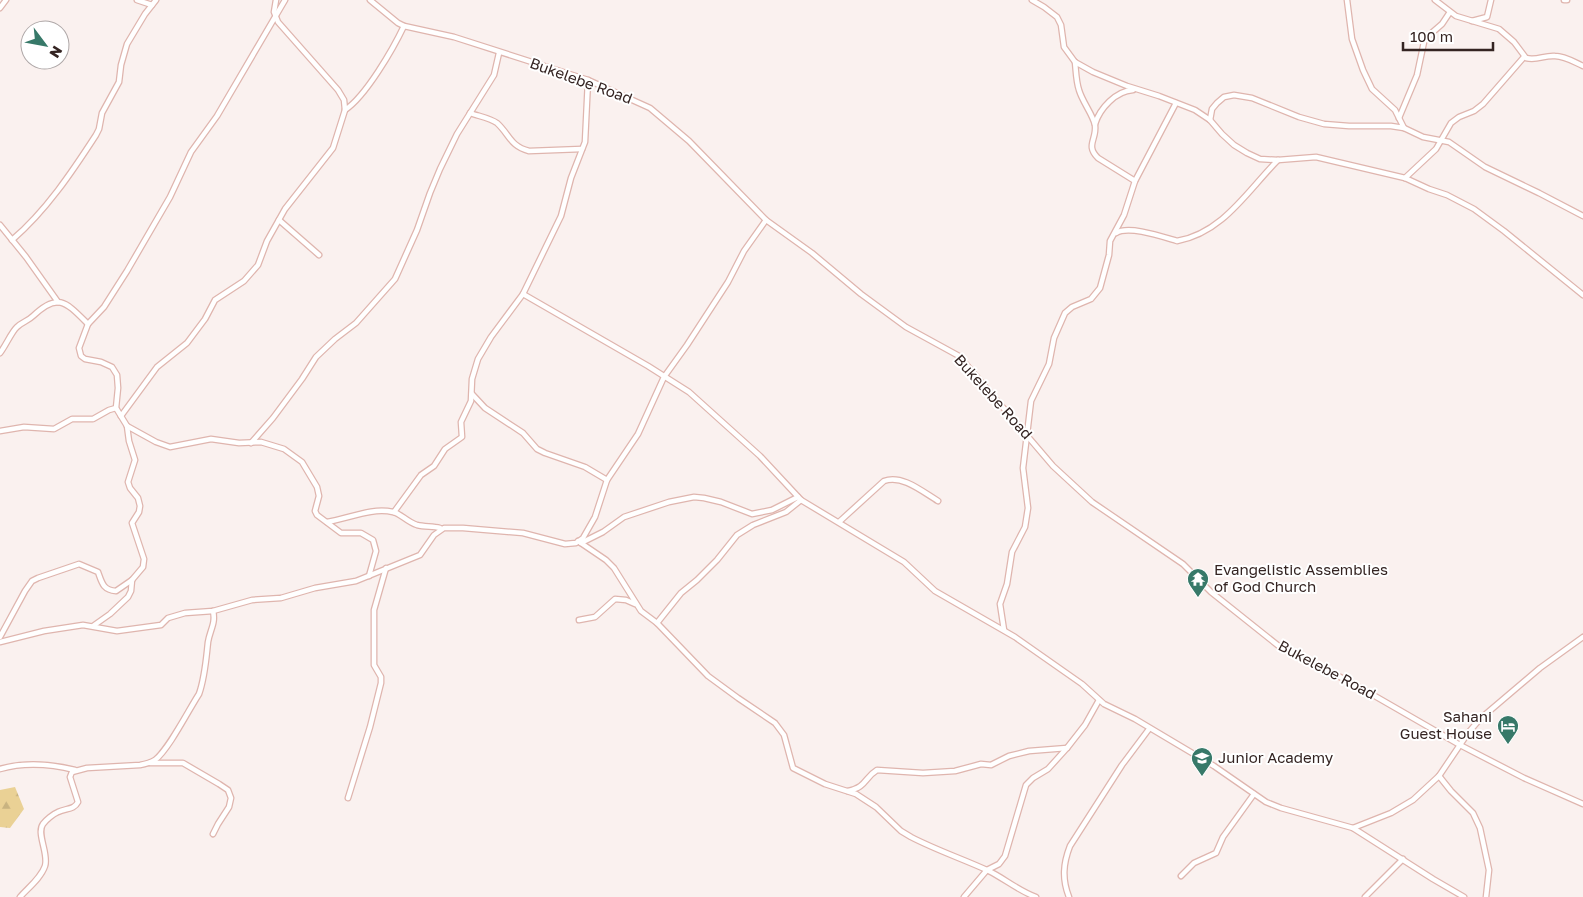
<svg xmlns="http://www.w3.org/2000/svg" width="1583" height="897" viewBox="0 0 1583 897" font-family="'Golos Text',sans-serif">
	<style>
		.forest { fill: url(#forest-firs) }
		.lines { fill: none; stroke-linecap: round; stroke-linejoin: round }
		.street-casing { stroke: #dfb5ae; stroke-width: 7 }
		.street { stroke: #fff; stroke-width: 4.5 }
		.labels { text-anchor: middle; stroke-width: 4; stroke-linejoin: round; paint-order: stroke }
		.street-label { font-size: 15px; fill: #342422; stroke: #fff }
		.poi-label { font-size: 15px; fill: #342422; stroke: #fff; text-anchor: start }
	</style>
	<defs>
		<pattern id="forest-firs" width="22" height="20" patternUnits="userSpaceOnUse" patternTransform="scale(1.25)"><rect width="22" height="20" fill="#ead195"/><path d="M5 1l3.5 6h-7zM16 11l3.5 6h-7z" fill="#c9b380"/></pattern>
	</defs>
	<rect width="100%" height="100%" fill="#faf1ef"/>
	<!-- forest -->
	<path class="forest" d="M 15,787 L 24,809 L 10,828 L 0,827 L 0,790 Z"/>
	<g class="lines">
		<!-- street casing -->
		<g class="street-casing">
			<g id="street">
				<path d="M 137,0 L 152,5"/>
				<path d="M 370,0 L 398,23 L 404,26 L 454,37 L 588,80 L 650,108 L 689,141 L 766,220 L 812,253 L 861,294 L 906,327 L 959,356 L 1053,466 L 1092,502 L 1183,564 L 1211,592 L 1280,647 L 1354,684 L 1460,745 L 1524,778 L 1583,804"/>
				<path d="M 1032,0 L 1044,7 L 1057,17 L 1061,25 L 1064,47 L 1075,62 L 1093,72 L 1127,86 L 1159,96 L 1195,110 L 1210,120 L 1222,134 L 1234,145 L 1247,153 L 1260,159 L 1278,160 L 1316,157 L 1405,178 L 1429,189 L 1447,195 L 1474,209 L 1504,231 L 1583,295"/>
				<path d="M 1347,0 L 1352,39 L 1363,70 L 1372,89 L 1395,110 L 1404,128"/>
				<path d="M 1435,0 L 1456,16 L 1499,29 L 1514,42 L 1526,58 C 1537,61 1544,55 1555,56 C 1565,56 1574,62 1583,66"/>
				<path d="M 1564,0 L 1567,0"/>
				<path d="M 0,8 L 6,0"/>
				<path d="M 1472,21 L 1487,17 L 1491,0"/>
				<path d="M 1075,62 C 1076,71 1076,81 1079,90 C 1082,101 1093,115 1095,125 C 1097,140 1085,145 1098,158 L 1135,181"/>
				<path d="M 345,110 C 366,96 393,49 404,26"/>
				<path d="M 470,113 C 478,116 490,118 497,123 C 510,135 510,146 529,151 L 582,149"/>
				<path d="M 1399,118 L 1417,75 L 1424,42 L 1427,37 L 1442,24 L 1450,12"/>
				<path d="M 1210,120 L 1212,109 L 1217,103 L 1224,97 L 1234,95 L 1252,98 L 1299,117 L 1324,124 L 1349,126 L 1391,126 L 1404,128 L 1423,137 L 1449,142 L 1485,167 L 1539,193 L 1583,216"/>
				<path d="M 1095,124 C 1100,108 1116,91 1133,90"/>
				<path d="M 1405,178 L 1436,149 L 1451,123 L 1459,117 L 1474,111 L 1483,104 L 1524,57"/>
				<path d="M 279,220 L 319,255"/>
				<path d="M 0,225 L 26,257 L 58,302"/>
				<path d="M 1116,233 C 1129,225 1163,237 1177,241 C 1223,233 1248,190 1278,160"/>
				<path d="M 12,240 C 46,211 72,172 96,135 L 99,129 L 102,113 L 119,82 L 121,65 L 127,44 L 145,14 L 156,0"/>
				<path d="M 523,294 L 648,366 L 689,392 L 760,456 L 801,500 L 904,562 L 935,591 L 1015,637 L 1082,684 L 1104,704 L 1135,719 L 1214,766 L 1266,802 L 1281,808 L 1353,828 L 1433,879 L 1464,897"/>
				<path d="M 0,353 C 5,347 12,331 17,327 C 22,322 28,321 33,316 C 58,292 66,302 88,324"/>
				<path d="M 472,394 L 485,408 L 523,433 L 537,449 L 545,453 L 585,467 L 607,480"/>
				<path d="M 121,416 L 157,367 L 187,343 L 205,319 L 215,300 L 244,281 L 258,265 L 267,241 L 285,209 L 333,148 L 345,110 L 344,100 L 338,90 L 278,22 L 274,12 L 276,0"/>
				<path d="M 127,426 L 156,442 L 170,447 L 211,439 L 239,443 L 261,442 L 284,449 L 302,462 L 317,487 L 319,496 L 315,511 L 317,515 L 341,533 L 361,533 L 373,540 L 376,551 L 369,576"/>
				<path d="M 0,431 L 24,427 L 54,429 L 72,419 L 93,419 L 109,410 L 116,408"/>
				<path d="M 251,443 L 273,418 L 302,379 L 316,357 L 335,339 L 356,323 L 395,279 L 417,230 L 430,193 L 440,169 L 457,134 L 494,75 L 499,53"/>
				<path d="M 394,512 L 421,475 L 434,466 L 445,449 L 462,437 L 461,422 L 471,401 L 472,379 L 478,359 L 491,337 L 523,294 L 561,216 L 571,178 L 585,142 L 588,80"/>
				<path d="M 327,522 C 348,519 371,507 393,512 C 400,513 407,522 417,525 C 425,527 433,526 440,528"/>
				<path d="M 839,522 L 884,481 C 902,474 923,492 938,501"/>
				<path d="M 578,541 L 606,560 L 614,568 L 641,611 L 657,623 L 708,676 L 738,698 L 775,723 L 784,735 L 793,768 L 825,784 L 856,794 L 876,807 L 901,831 L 911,837 C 936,850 963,859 989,871 C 1005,879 1019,891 1036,897"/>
				<path d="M 581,543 L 603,532 L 624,517 L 669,502 L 694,497 L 704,498 L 721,502 L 752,514 L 772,510 L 798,497"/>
				<path d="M 579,620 L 595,617 L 615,599 L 626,600 L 635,604"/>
				<path d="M 657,623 L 681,593 L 697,580 L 717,560 L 737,535 L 753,525 L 786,512 L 801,500"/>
				<path d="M 93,626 L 110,614 L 128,597 L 131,591 L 132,580 L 143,567 L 144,559 L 132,523 L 139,512 L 140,506 L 138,498 L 130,488 L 128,482 L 135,460 L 129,441 L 127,426 L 116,408 L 118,388 L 117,375 L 112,367 L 101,362 L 85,359 L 81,356 L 79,348 L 88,324 L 104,307 L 127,271 L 170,197 L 191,152 L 217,116 L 285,0"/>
				<path d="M 1004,630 L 1000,604 L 1007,584 L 1012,552 L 1025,527 L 1028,508 L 1023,468 L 1031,401 L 1049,364 L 1054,338 L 1065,313 L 1072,307 L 1091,299 L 1100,288 L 1109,255 L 1110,241 L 1124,215 L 1135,181 L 1176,103"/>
				<path d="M 0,637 L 25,591 L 32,581 L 38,578 L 79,564 L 98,572 C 102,583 103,590 116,591 L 132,580"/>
				<path d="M 0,642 L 44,631 L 83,625 L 117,631 L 161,625 L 168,618 L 185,613 L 213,611 L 252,600 L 281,598 L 315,588 L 356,581 L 420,555 L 434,535 L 444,528 L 463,528 L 523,533 L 565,544 L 576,543 L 583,538 L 595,517 L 607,480 L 638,434 L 664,377 L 687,345 L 728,282 L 744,251 L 766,220"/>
				<path d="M 150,763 L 183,763 L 219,784 L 228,790 L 231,798 L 229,807 L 218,824 L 213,834"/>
				<path d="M 0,769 C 24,762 51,764 75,770"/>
				<path d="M 1439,776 L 1451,791 L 1473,813 L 1480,828 L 1489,870 L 1486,897"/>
				<path d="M 848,791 C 867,787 864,778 877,770 L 923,773 L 955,771 L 981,764 L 991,765 L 1009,756 L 1029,751 L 1067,748"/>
				<path d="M 348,798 L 370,727 L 381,683 L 381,677 L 374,665 L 374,610 L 386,568"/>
				<path d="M 1353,828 L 1391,813 L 1413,800 L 1439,776 L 1468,733 L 1480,719 L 1540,668 L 1583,637"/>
				<path d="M 1181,876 L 1194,863 L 1216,853 L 1223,837 L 1254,794"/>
				<path d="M 20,897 C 28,888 41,878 45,866 C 49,854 36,833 43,824 C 46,820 53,814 58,812 C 66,808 74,810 78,802 L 70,777 L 72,772 L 87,768 L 140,765 C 146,764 150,763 155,760 C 169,749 188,711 199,694 C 205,677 206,660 208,642 C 210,630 216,623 213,611"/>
				<path d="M 964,897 L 987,870 L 999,864 L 1005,856 L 1026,785 L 1033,778 L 1048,769 L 1067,748 L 1085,725 L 1099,700"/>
				<path d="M 1069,897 C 1062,879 1063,864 1070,846 L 1122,765 L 1149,729"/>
				<path d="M 1365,897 L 1403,859"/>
			</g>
		</g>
		<!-- street -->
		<use href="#street" class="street"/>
	</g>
	<!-- icons -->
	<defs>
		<g id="temple-pin" transform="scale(1.125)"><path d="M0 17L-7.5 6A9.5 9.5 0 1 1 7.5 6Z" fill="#377969" stroke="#fff"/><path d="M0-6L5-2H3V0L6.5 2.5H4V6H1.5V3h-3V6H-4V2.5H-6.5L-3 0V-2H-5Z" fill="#fff"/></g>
		<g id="hotel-pin" transform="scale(1.125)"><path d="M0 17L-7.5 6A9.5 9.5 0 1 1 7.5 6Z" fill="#377969" stroke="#fff"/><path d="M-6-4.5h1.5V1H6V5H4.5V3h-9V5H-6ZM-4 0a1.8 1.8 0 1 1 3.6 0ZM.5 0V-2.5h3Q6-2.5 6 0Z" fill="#fff"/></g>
		<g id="school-pin" transform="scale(1.125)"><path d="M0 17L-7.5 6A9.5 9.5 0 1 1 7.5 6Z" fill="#377969" stroke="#fff"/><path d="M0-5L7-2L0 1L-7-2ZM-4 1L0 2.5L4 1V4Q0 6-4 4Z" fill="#fff"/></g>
	</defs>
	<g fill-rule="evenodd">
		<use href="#temple-pin" x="1198" y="579"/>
		<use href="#hotel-pin" x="1508" y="726"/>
		<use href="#school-pin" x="1202" y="758"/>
	</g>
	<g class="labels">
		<!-- street labels -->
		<g class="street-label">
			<text transform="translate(581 81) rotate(20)" y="5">Bukelebe Road</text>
			<text transform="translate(993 397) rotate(48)" y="5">Bukelebe Road</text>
			<text transform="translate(1327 670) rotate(28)" y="5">Bukelebe Road</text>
		</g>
		<!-- poi labels -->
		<g class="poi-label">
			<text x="1214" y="575">Evangelistic Assemblies<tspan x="1214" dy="17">of God Church</tspan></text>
			<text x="1492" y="722" text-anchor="end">Sahani<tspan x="1492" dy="17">Guest House</tspan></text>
			<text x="1218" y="763">Junior Academy</text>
		</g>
	</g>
	<!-- north arrow -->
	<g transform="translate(45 45) rotate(122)"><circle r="24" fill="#ffffff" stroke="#aea7a7"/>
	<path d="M0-4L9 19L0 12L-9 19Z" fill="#377969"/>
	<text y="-8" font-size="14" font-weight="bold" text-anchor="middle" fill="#342422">N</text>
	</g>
	<!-- scale -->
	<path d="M1403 42v8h90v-8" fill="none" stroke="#342422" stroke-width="2.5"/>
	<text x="1410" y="42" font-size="15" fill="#342422" stroke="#ffffff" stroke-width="4" paint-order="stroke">100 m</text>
</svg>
